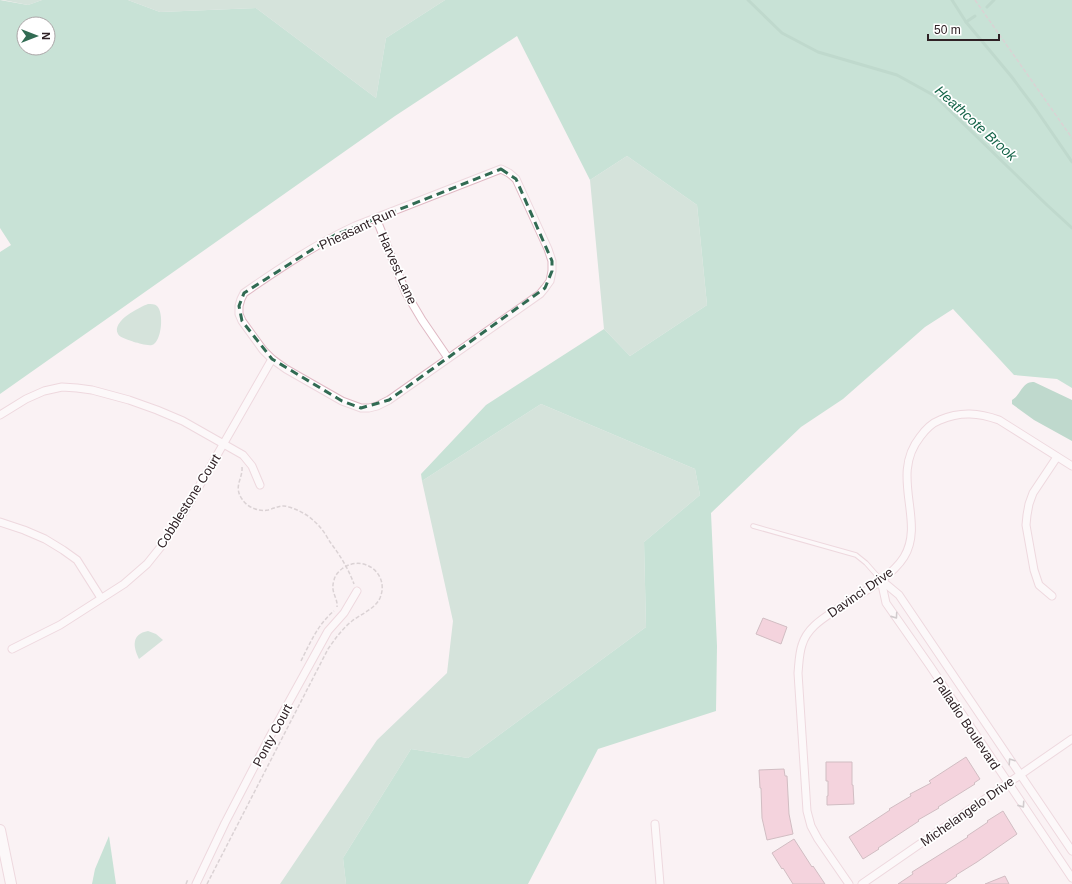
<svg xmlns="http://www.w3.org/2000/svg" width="1072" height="884" viewBox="0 0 1072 884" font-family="Helvetica,sans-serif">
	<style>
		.green { fill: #a8d0bd }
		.forest { fill: #8dceb1; fill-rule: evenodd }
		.water { fill: #79ba9d }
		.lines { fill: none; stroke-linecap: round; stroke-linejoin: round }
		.stream { stroke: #79ba9d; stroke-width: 3 }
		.building { fill: #edadc0; stroke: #a07c86 }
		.lane-casing { stroke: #e0b9c4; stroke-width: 5.5 }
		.street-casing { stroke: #e0b9c4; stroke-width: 9 }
		.secondary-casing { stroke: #e0b9c4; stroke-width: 12 }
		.path { stroke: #b5abae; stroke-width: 1.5; stroke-dasharray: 4 2; stroke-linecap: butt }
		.lane { stroke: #fff; stroke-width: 3.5 }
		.street { stroke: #fff; stroke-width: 7 }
		.secondary { stroke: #fff; stroke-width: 10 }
		.oneway { stroke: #a19b9d }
		.marked { fill: none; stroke: #316b53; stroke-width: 3; stroke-dasharray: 8 5; stroke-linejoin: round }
		.labels { text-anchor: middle; stroke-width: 3.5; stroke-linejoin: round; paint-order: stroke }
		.street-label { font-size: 13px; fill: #2f2125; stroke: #fff }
		.water-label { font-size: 14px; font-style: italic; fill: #156449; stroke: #fff }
	</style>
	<rect width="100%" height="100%" fill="#faf2f4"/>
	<!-- green -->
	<g class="green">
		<path d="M 3,0 L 42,0 L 28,5 Z"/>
		<path d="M 128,0 L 445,0 L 386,38 L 376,98 L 256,8 L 160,12 Z"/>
		<path d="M 627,156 L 697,205 L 707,305 L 630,356 L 604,329 L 590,180 Z"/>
		<path d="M 148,304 C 151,304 155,304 157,306 C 164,312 162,342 152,345 C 147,346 139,343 134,342 C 130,340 120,338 118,334 C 111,321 140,307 148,304 Z"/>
		<path d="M 541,404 L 695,469 L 700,495 L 644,542 L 646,627 L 468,758 L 411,749 L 343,858 L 346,884 L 280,884 L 377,740 L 447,673 L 453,621 L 422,481 Z"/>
		<path d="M 148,631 L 156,634 L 163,640 L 139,659 C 133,647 131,634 148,631 Z"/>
	</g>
	<!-- forest -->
	<g class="forest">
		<path d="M 0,0 L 28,5 L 42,0 L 128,0 L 160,12 L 256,8 L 376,98 L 386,38 L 445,0 L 1072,0 L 1072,388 L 1057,379 L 1014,375 L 953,309 L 925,327 L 843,399 L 801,427 L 711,513 L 717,646 L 716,711 L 598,749 L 528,884 L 346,884 L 343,858 L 411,749 L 468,758 L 646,627 L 644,542 L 700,495 L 695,469 L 541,404 L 422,481 L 421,474 L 486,405 L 604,329 L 630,356 L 707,305 L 697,205 L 627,156 L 590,180 L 517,36 L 395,116 L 0,394 L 0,252 L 11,245 L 0,228 ZM 24,24 L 48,24 L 48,48 L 24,48 Z"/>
		<path d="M 109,836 L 116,884 L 92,884 L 95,869 Z"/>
	</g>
	<!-- water -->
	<path class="water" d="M 1034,382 L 1072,400 L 1072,441 L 1034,420 L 1012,404 L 1012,400 C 1019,396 1021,387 1028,383 C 1030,382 1032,382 1034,382 Z"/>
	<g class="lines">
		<!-- stream -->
		<g class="stream">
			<path d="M 748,0 L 782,33 L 818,52 L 897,75 L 935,96 L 1047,205 L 1072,228"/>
			<path d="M 952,0 L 966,22 L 1011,76 L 1035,108 L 1072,162"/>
			<path d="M 987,7 L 994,0"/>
			<path d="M 966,22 L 975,16"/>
		</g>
	</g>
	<!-- building -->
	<g class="building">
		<path d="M 763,618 L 787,627 L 781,644 L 756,634 Z"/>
		<path d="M 966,757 L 980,779 L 974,783 L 975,784 L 938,807 L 939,808 L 918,820 L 919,821 L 878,848 L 879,849 L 863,859 L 849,837 L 890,810 L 889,809 L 911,796 L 910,794 L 931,783 L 929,781 Z"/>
		<path d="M 826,762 L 852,762 L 852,785 L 853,785 L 854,804 L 827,805 L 827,796 L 828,796 L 828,781 L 826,781 Z"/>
		<path d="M 784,769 L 785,776 L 787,776 L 789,814 L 793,834 L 767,840 L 762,818 L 761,788 L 760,788 L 759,770 Z"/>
		<path d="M 1003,811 L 1017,834 L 977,862 L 956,875 L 957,876 L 945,884 L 898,884 L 913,874 L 912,872 L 968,837 L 967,836 L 988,822 L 987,821 Z"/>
		<path d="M 794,839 L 812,867 L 813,866 L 825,884 L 793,884 L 783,868 L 782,869 L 772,853 Z"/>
		<path d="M 1005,876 L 1009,884 L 985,884 Z"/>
	</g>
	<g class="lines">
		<!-- lane casing -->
		<g class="lane-casing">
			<path id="lane" d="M 753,526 L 856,555 L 866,563 L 881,580"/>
		</g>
		<!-- street casing -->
		<g class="street-casing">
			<g id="street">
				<path d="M 501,169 L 509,173 L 516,179 L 548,249 L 552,261 L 552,271 L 550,281 L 545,288 L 540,294 L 389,400 L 377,406 L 369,408 L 361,408 L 342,401 L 286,369 L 272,359 L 263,350 L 242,321 L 239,314 L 239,306 L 241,299 L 244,293 C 280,268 316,244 355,226 Z"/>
				<path d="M 376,218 L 406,293 L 422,320 L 448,358"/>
				<path d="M 0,415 L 26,399 L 44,391 L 62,387 L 77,388 L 92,390 L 129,400 L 157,410 L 183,421 L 243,455 L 252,466 L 260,485"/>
				<path d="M 0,522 L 24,530 L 45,539 L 63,550 L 77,560 L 101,598"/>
				<path d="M 881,580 L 886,603 L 930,666 L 1072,878"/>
				<path d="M 881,580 L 899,595 L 1072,851"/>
				<path d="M 1052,596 L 1039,585 L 1034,570 L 1026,525 L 1027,515 L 1029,504 L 1033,493 L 1057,457"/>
				<path d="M 12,649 L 60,625 L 124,584 L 147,564 L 163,544 L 189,504 L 272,359"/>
				<path d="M 655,824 L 660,884"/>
				<path d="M 196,884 L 225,823 L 268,740 L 328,631 L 344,613 L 357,591"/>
				<path d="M 849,884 L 818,839 L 811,826 L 807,811 L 798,673 C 799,663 799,654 802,645 C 807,628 822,619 837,609 C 857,596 891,578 904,557 C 926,521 889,476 920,437 C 925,430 932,423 940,420 C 961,411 979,413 999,420 L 1072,466"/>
				<path d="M 862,884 L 1072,739"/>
			</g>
		</g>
		<!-- secondary casing -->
		<g class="secondary-casing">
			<path id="secondary" d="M 0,830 L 11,884"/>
		</g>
		<!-- path -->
		<g class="path">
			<path d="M 975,0 L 1072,138"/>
			<path d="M 242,467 C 243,479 233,486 242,499 C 247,507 258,512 268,510 C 276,508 281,504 289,507 C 299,510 308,515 315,522 C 321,527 326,535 330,542 C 340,555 348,568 354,584"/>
			<path d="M 301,661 C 310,643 318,624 334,611"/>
			<path d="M 186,884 L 188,879"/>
			<path d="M 207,884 L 328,649 C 335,639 342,629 352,621 C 361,614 375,609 380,598 C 390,574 364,554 343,568 C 339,571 335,575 334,580 C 330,593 338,597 337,607"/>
		</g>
		<!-- lane -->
		<use href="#lane" class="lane"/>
		<!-- street -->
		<use href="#street" class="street"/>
		<!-- secondary -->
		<use href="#secondary" class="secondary"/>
	</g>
	<!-- one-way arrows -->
	<defs><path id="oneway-chevron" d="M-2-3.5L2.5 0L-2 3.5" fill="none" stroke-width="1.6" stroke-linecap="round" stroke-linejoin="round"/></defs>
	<g class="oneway">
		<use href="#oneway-chevron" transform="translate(895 616) rotate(55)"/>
		<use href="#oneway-chevron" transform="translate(1011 761) rotate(-124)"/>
		<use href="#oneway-chevron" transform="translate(1022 805) rotate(55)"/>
	</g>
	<!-- marked area -->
	<path d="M0 0H1072V884H0ZM 501,169 L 516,179 L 552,261 L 552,271 L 545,288 L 389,400 L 361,408 L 342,401 L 272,359 L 242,321 L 239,306 L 244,293 L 335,235 Z" fill="#faf2f4" fill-opacity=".55" fill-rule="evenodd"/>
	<path class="marked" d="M 501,169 L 516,179 L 552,261 L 552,271 L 545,288 L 389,400 L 361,408 L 342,401 L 272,359 L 242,321 L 239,306 L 244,293 L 335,235 Z"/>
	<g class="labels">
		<!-- street labels -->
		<g class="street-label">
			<text transform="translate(357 228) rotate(-25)" y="5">Pheasant Run</text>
			<text transform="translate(398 268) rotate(66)" y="5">Harvest Lane</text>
			<text transform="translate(188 501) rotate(-58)" y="5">Cobblestone Court</text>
			<text transform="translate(860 592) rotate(-35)" y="5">Davinci Drive</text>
			<text transform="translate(967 723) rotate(56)" y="5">Palladio Boulevard</text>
			<text transform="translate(272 735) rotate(-62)" y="5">Ponty Court</text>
			<text transform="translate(967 811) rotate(-35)" y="5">Michelangelo Drive</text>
		</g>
		<!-- water labels -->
		<g class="water-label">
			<text transform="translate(976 123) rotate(42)" y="5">Heathcote Brook</text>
		</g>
	</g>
	<!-- north arrow -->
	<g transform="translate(36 36) rotate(90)"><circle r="19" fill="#ffffff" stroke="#aca6a8"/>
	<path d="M0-3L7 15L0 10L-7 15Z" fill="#316b53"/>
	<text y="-6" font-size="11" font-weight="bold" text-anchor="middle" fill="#2f2125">N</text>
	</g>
	<!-- scale -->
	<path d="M928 34v6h71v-6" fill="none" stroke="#2f2125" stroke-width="2"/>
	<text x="934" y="34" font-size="12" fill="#2f2125" stroke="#ffffff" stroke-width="3" paint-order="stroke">50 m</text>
</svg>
